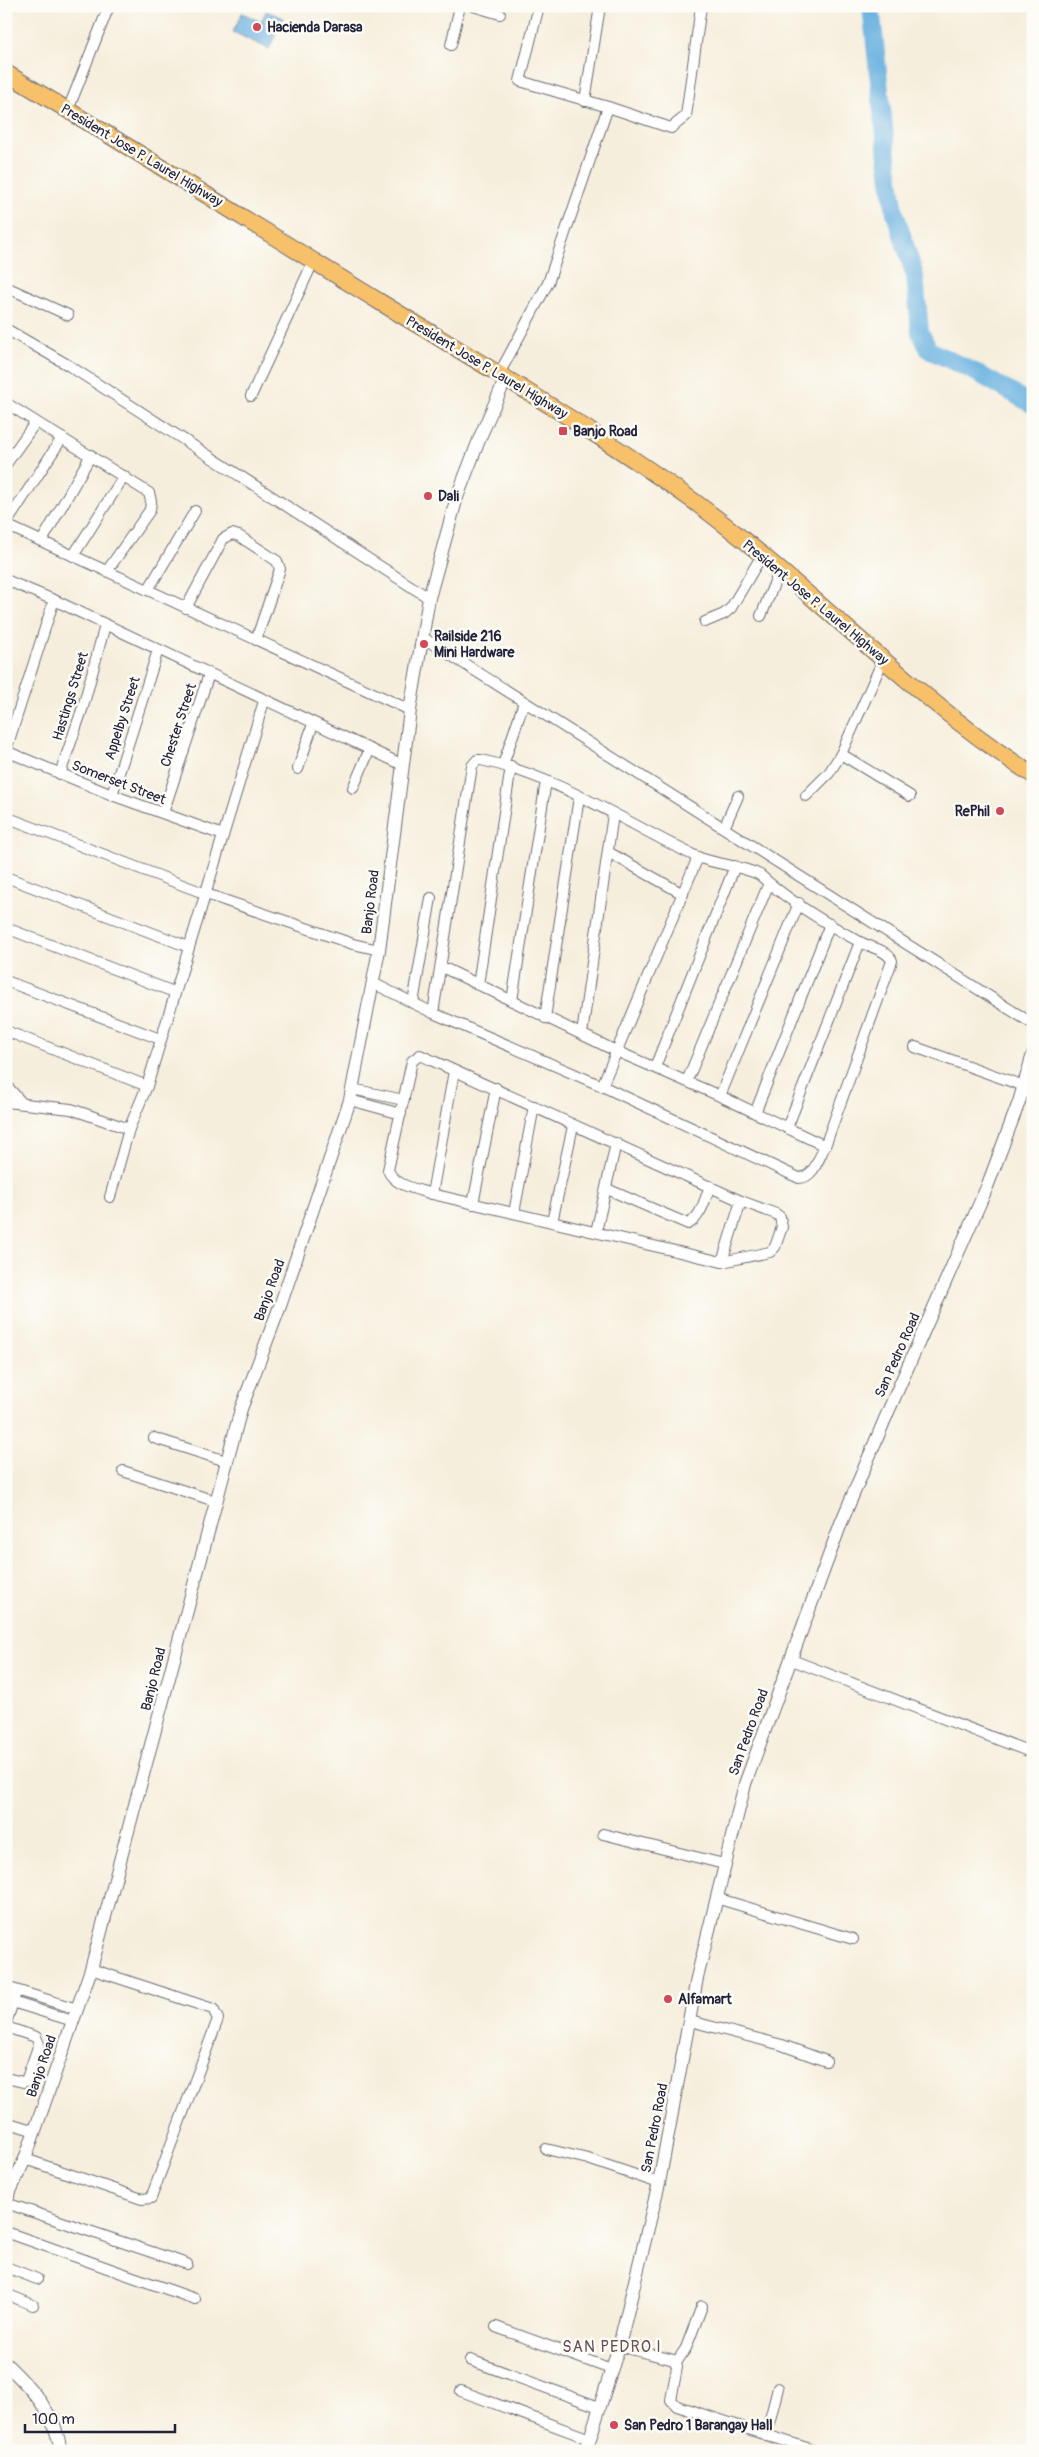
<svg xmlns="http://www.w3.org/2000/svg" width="1039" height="2457" viewBox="0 0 1039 2457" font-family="Pangolin,sans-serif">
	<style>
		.water { fill: #67b0df; stroke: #44698d }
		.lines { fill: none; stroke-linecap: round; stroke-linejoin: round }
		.river { stroke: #67b0df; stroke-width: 18 }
		.minor-casing { stroke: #6c6973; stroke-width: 12 }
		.tertiary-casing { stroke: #6c6973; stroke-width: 14 }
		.trunk-casing { stroke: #6c6973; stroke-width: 18 }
		.minor { stroke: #fff; stroke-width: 10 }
		.tertiary { stroke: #fff; stroke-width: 12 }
		.trunk { stroke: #f7c06b; stroke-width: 16 }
		.poi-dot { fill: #d1495b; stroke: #fdfcf7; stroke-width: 2 }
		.labels { text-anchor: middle; stroke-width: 5; stroke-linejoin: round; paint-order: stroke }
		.poi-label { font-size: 14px; font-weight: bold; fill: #22223b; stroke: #fdfcf7; text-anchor: start }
		.street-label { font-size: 14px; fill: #22223b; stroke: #fdfcf7 }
		.quarter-label { font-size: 16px; letter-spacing: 1px; fill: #695052; stroke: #fdfcf7 }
	</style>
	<rect width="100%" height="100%" fill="#fdfcf7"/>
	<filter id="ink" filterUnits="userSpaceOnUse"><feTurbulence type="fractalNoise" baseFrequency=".02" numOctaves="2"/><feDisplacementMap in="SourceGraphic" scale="10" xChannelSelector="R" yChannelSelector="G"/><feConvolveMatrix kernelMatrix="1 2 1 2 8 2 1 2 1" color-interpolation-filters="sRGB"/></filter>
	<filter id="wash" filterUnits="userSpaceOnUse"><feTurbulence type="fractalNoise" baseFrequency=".0096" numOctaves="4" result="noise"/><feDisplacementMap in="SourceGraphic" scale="20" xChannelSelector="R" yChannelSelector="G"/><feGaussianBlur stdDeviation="1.12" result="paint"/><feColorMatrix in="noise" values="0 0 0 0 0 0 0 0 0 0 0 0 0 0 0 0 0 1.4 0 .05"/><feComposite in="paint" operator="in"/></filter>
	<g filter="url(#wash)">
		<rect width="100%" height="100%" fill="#f6eedc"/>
		<!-- water -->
		<path class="water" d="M 266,11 L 283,18 L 269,49 L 233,32 L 242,13 L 261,22 Z"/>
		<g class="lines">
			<!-- river -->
			<path class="river" d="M 871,6 L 888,166 L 895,213 L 915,276 L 920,332 L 929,350 L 979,374 L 1033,405"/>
		</g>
	</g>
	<g filter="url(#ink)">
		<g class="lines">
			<!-- minor casing -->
			<g class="minor-casing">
				<g id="minor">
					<path d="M 473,6 L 500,14"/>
					<path d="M 539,6 L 520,81 L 608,107"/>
					<path d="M 451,45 L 460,6"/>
					<path d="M 585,101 L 600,6"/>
					<path d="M 68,110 L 109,6"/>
					<path d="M 6,287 L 68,315"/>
					<path d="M 6,329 L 68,365 L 429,598"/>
					<path d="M 499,374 L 548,283 L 608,107 L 671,128 L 686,116 L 701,6"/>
					<path d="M 251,396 L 314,260"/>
					<path d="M 6,403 L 149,493 L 151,501 L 150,510 L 107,571"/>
					<path d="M 6,464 L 35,423"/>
					<path d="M 6,524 L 62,438"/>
					<path d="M 6,525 L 410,710"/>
					<path d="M 42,541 L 91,455"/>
					<path d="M 73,556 L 124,476"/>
					<path d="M 6,580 L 54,600 L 403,765"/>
					<path d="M 148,590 L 195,511"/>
					<path d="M 186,608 L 223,539 L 232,534 L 239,536 L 277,561 L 280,569 L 256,640"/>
					<path d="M 761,616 L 780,569"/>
					<path d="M 705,622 L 724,614 L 731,608 L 762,555"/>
					<path d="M 422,637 L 1033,1024"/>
					<path d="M 6,750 L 54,600"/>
					<path d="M 6,751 L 112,795 L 223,835"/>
					<path d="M 841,754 L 910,796"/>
					<path d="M 503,765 L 524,702"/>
					<path d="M 298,769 L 313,724"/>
					<path d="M 60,774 L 83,707 L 105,625"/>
					<path d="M 353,788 L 370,749"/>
					<path d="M 112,795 L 158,650"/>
					<path d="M 806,796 L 829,773 L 841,754 L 883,660"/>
					<path d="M 163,813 L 209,674"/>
					<path d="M 6,817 L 206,894 L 353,944 L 379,950"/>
					<path d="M 724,828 L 738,796"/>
					<path d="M 608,852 L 683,894"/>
					<path d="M 6,877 L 189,947"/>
					<path d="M 6,928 L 174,992"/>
					<path d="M 442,967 L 616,1051 L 720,1096 L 825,1146"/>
					<path d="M 6,981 L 160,1039"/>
					<path d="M 373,983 L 433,1013 L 602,1086 L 799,1178 C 814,1178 819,1157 825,1146 L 892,961 C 888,950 869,947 860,942 C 827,924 787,900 760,875 C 740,865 716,865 695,856 C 625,822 557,776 481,760 L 477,760 L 472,766 L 433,1013"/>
					<path d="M 478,985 L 511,766"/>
					<path d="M 512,1001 L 546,781"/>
					<path d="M 413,1003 L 431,898"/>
					<path d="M 545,1018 L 579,797"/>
					<path d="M 6,1031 L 147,1086"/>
					<path d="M 582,1034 L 613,814"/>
					<path d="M 915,1047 L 1024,1086"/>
					<path d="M 420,1055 L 741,1201 L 776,1214 L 780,1217 L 782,1227 L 775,1247 L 770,1252 L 722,1262 L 432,1194 C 417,1189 394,1186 388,1170 L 412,1061 Z"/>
					<path d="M 655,1067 L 735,866"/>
					<path d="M 687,1081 L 769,883"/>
					<path d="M 6,1085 L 22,1103"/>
					<path d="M 602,1086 L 698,857"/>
					<path d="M 352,1089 L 404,1100"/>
					<path d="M 720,1096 L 799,903"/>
					<path d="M 350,1100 L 401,1114"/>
					<path d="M 6,1102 L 71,1109 L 129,1129"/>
					<path d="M 755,1113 L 830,924"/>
					<path d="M 787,1128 L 860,942"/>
					<path d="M 607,1189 L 688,1224 C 701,1218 705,1199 710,1186"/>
					<path d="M 432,1194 L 454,1071"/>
					<path d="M 110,1197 L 129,1129 L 147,1086 L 264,701"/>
					<path d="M 473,1204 L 496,1088"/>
					<path d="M 514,1213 L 534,1106"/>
					<path d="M 552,1222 L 573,1126"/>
					<path d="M 596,1232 L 616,1143"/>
					<path d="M 722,1262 L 741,1201"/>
					<path d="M 154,1438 L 226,1461"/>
					<path d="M 123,1471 L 215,1501"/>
					<path d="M 792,1660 L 1033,1753"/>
					<path d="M 603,1834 L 724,1864"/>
					<path d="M 716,1898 L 853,1939"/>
					<path d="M 6,1987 L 77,2009"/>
					<path d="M 6,2000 L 73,2021"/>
					<path d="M 690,2021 L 782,2045 L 826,2061"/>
					<path d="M 6,2023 L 15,1996"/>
					<path d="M 6,2027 L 36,2037 L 39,2044 L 26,2081 L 23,2082 L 6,2078"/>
					<path d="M 6,2122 L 35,2131"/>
					<path d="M 546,2149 L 588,2159 L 659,2183"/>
					<path d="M 25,2159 L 142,2199 L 151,2198 L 218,2019 L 213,2009 L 91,1969"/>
					<path d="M 6,2203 L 187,2264"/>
					<path d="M 6,2232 L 195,2299"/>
					<path d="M 6,2267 L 37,2279"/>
					<path d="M 6,2294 L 33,2305"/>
					<path d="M 496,2327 L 611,2369"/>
					<path d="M 619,2346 L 674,2360 L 677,2367 L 671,2400 L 677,2406 L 816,2451"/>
					<path d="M 470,2360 L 599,2407"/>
					<path d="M 676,2363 L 686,2348 L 702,2306"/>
					<path d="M 461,2391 L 590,2439"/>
					<path d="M 766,2435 L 778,2388"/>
				</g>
			</g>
			<!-- tertiary casing -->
			<g class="tertiary-casing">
				<g id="tertiary">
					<path d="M 6,2200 L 25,2159 L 91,1969 L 241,1409 L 280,1306 L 350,1100 L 379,950 L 410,710 L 429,598 L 457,497 L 481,435 L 506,378"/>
					<path d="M 6,2364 C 33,2390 55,2413 61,2451"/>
					<path d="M 586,2451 L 619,2346 L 659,2183 L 697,1978 L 745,1784 L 841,1523 L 888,1412 L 987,1187 L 1019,1102 L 1033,1054"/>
				</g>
			</g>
			<!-- trunk casing -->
			<g class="trunk-casing">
				<path id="trunk" d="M 6,73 C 132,148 256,226 380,302 C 485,366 592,428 692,500 C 810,586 910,696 1033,775"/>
			</g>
			<!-- minor -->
			<use href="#minor" class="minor"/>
			<!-- tertiary -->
			<use href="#tertiary" class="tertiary"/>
			<!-- trunk -->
			<use href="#trunk" class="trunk"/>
		</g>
	</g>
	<!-- markers -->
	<g class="poi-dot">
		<circle cx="257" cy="27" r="5"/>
		<rect x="558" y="426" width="10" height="10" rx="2.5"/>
		<circle cx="428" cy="496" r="5"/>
		<circle cx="424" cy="644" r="5"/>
		<circle cx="1000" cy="811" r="5"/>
		<circle cx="668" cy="1999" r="5"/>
		<circle cx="614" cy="2425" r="5"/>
	</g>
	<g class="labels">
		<!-- poi labels -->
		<g class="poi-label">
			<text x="267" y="32">Hacienda Darasa</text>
			<text x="573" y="436">Banjo Road</text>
			<text x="438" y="501">Dali</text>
			<text x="434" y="641">Railside 216<tspan x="434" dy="16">Mini Hardware</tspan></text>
			<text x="990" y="816" text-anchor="end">RePhil</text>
			<text x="678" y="2004">Alfamart</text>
			<text x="624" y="2430">San Pedro 1 Barangay Hall</text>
		</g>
		<!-- street labels -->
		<g class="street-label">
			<text transform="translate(142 155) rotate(31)" y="5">President Jose P. Laurel Highway</text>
			<text transform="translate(487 367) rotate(31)" y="5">President Jose P. Laurel Highway</text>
			<text transform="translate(816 602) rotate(40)" y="5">President Jose P. Laurel Highway</text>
			<text transform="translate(70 696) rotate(-73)" y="5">Hastings Street</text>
			<text transform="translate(122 718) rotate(-72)" y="5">Appelby Street</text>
			<text transform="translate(178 725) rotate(-72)" y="5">Chester Street</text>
			<text transform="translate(119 782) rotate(21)" y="5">Somerset Street</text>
			<text transform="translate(370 902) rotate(-83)" y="5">Banjo Road</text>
			<text transform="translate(269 1290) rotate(-70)" y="5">Banjo Road</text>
			<text transform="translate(897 1355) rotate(-66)" y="5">San Pedro Road</text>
			<text transform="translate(153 1679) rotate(-76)" y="5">Banjo Road</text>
			<text transform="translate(748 1732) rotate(-70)" y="5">San Pedro Road</text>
			<text transform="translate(41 2066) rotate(-71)" y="5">Banjo Road</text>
			<text transform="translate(654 2128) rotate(-79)" y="5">San Pedro Road</text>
		</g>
		<!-- quarter labels -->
		<g class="quarter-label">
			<text x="612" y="2352">SAN PEDRO I</text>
		</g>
	</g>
	<!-- margin -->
	<rect width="1039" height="2457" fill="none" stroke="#fdfcf7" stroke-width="25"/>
	<!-- scale -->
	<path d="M25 2424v8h150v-8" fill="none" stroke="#22223b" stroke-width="2.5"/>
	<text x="32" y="2424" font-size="15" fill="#22223b" stroke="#fdfcf7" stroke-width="4" paint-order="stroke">100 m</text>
</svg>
